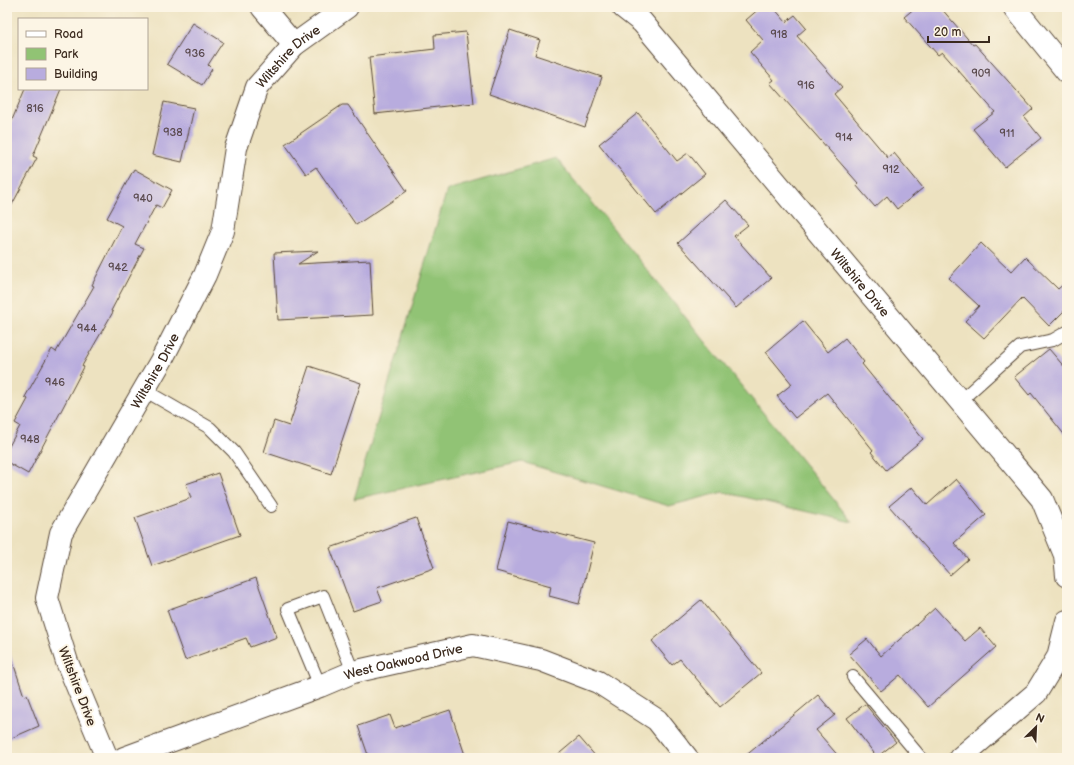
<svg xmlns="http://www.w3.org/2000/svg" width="1074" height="765" viewBox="0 0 1074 765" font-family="'Balsamiq Sans',sans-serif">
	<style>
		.green { fill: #91c374; stroke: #667649 }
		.building { fill: #b8acde }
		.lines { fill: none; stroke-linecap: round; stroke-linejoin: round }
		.lane-casing { stroke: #564636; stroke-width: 14 }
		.street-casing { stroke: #564636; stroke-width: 24 }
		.lane { stroke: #fff; stroke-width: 12 }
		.street { stroke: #fff; stroke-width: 22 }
		.labels { text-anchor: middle; stroke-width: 4; stroke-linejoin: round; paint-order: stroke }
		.number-label { font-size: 11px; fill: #5a4a4e }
		.street-label { font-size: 13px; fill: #3b2a1e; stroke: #fcf5e5 }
	</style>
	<rect width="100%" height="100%" fill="#fcf5e5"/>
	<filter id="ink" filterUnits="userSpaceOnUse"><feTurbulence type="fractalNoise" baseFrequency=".025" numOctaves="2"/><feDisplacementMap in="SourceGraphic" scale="8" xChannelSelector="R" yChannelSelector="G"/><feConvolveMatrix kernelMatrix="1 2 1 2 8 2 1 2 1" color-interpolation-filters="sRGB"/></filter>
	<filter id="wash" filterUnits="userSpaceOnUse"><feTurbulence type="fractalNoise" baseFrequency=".012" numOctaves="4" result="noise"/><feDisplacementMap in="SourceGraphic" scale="16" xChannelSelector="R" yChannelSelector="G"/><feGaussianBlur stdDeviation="0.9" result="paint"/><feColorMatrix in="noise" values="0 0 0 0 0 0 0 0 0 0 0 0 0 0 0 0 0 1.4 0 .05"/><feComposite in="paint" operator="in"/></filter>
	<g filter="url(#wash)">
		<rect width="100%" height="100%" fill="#ede2c0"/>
		<!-- green -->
		<path class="green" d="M 556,158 L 852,522 L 723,492 L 669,506 L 522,462 L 354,499 L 447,190 Z"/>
		<g id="blocks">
			<!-- building -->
			<g class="building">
				<path d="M 761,7 L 773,7 L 786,22 L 795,15 L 806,28 L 797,36 L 842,87 L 834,94 L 888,158 L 894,153 L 923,188 L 897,209 L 887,196 L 875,207 L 856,185 L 858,183 L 770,83 L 774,80 L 750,52 L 763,40 L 746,20 Z"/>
				<path d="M 916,7 L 940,7 L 973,45 L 975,44 L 1033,109 L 1024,117 L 1041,138 L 1005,167 L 973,129 L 995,112 L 942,52 L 938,55 L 904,17 Z"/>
				<path d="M 193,23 L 223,42 L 208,65 L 212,69 L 202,85 L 167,64 Z"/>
				<path d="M 510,30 L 540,40 L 535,55 L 602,77 L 585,127 L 489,94 Z"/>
				<path d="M 466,32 L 474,103 L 375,114 L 369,57 L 435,49 L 434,35 Z"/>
				<path d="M 25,89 L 61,89 L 33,156 L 37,158 L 7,214 L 7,132 Z"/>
				<path d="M 164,102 L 194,108 L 182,162 L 152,155 Z"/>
				<path d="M 342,105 L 348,105 L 407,191 L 356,225 L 316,167 L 306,174 L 285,144 Z"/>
				<path d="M 638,113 L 677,161 L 688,153 L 705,174 L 656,214 L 599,144 Z"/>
				<path d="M 134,169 L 172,190 L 162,208 L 156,205 L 135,244 L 144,248 L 111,311 L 113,312 L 82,366 L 84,367 L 28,474 L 7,462 L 7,450 L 20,426 L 15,423 L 28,399 L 25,397 L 52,349 L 56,352 L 94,286 L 92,285 L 122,226 L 107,218 Z"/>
				<path d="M 726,200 L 748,225 L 734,236 L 771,278 L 736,308 L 678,243 Z"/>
				<path d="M 981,243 L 1011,272 L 1025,257 L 1058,289 L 1067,281 L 1067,308 L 1049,326 L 1022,298 L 984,338 L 965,321 L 979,306 L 949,278 Z"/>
				<path d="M 318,251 L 298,264 L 370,260 L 373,315 L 278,320 L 274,253 Z"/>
				<path d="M 803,321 L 828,352 L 845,338 L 864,362 L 862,364 L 923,439 L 886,470 L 871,452 L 873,450 L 827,393 L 795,418 L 777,396 L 792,384 L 766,352 Z"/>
				<path d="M 1049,349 L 1067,370 L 1067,438 L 1031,393 L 1029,395 L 1014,377 Z"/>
				<path d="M 309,366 L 361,383 L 331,474 L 264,452 L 274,421 L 289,426 Z"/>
				<path d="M 218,473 L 240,535 L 152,566 L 135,518 L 191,498 L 186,484 Z"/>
				<path d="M 956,479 L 986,515 L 954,543 L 968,559 L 950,575 L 889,506 L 912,487 L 927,505 Z"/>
				<path d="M 416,518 L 434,568 L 377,588 L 382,601 L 353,611 L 330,548 Z"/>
				<path d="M 508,521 L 594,543 L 579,604 L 549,596 L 551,586 L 496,571 Z"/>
				<path d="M 256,578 L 277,637 L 250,647 L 246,638 L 185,660 L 167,610 Z"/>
				<path d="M 701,600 L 761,673 L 720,707 L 680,659 L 672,665 L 652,641 Z"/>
				<path d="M 935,608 L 965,641 L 980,628 L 996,647 L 928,707 L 900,675 L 881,691 L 849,654 L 867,639 L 881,656 Z"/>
				<path d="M 7,653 L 10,653 L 24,696 L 27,695 L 39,726 L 7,740 Z"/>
				<path d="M 818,695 L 835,715 L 816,730 L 840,758 L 743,758 Z"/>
				<path d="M 865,704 L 896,742 L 877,757 L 847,718 Z"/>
				<path d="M 450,710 L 466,758 L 369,758 L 358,726 L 390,715 L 395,728 Z"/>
				<path d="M 579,737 L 597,758 L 554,758 Z"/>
			</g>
		</g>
	</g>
	<g filter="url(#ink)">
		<use href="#blocks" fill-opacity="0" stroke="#564636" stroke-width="1"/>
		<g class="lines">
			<!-- lane casing -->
			<g class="lane-casing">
				<g id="lane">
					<path d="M 144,390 L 210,428 L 234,452 L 271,506"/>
					<path d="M 960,401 L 1020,347 L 1053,340 L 1067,332"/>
					<path d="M 853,677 L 921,758"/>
					<path d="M 320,686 L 288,609 L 323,596 L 353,672"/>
				</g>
			</g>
			<!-- street casing -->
			<g class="street-casing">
				<g id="street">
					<path d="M 262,7 L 294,45"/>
					<path id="s1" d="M 623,7 L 642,22 L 1042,499 L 1065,555 L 1067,576"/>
					<path d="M 1014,7 L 1067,72"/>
					<path id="s2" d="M 107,758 L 67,662 L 47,598 L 61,533 L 162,359 L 205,275 L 223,231 L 236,148 L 257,87 L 294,45 L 347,7"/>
					<path id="s3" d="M 124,758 L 320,686 L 353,672 L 473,645 L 541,660 L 598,682 L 657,720 L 687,758"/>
					<path d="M 960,758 L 1036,693 L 1058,657 L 1067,621"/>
				</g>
			</g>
			<!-- lane -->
			<use href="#lane" class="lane"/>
			<!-- street -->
			<use href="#street" class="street"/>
		</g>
	</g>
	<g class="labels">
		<!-- number labels -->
		<g class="number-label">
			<text x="779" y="38">918</text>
			<text x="195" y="57">936</text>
			<text x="981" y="77">909</text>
			<text x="806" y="89">916</text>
			<text x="35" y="112">816</text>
			<text x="173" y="136">938</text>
			<text x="1007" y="137">911</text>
			<text x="844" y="141">914</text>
			<text x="891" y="173">912</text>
			<text x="143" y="202">940</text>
			<text x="118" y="271">942</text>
			<text x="87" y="332">944</text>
			<text x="55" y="386">946</text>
			<text x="30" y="443">948</text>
		</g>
		<!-- street labels -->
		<g class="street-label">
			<text dy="5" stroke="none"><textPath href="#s2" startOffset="773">Wiltshire Drive</textPath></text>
			<text dy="5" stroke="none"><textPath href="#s1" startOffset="364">Wiltshire Drive</textPath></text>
			<text dy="5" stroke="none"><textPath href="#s2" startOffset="425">Wiltshire Drive</textPath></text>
			<text dy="5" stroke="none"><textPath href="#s3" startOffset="296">West Oakwood Drive</textPath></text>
			<text transform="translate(78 686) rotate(69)" y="5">Wiltshire Drive</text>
		</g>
	</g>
	<!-- margin -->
	<rect width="1074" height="765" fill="none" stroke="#fcf5e5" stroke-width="24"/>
	<!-- legend -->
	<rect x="18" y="18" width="130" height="72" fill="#fcf5e5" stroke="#afa495"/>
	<rect x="26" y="31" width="20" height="6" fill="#ffffff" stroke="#afa495"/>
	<text x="54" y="38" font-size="12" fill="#3b2a1e">Road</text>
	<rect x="26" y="48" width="20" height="12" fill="#91c374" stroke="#afa495"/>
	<text x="54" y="58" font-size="12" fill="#3b2a1e">Park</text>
	<rect x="26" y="68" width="20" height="12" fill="#b8acde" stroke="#afa495"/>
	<text x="54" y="78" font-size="12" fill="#3b2a1e">Building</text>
	<!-- north arrow -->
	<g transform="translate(1036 727) rotate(24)" stroke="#fcf5e5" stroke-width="3" paint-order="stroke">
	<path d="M0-3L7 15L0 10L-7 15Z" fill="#3b2a1e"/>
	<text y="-6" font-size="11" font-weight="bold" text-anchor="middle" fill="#3b2a1e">N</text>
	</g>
	<!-- scale -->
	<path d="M928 36v6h61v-6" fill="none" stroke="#3b2a1e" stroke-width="2"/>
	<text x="934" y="36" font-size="12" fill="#3b2a1e" stroke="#fcf5e5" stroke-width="3" paint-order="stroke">20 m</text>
</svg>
